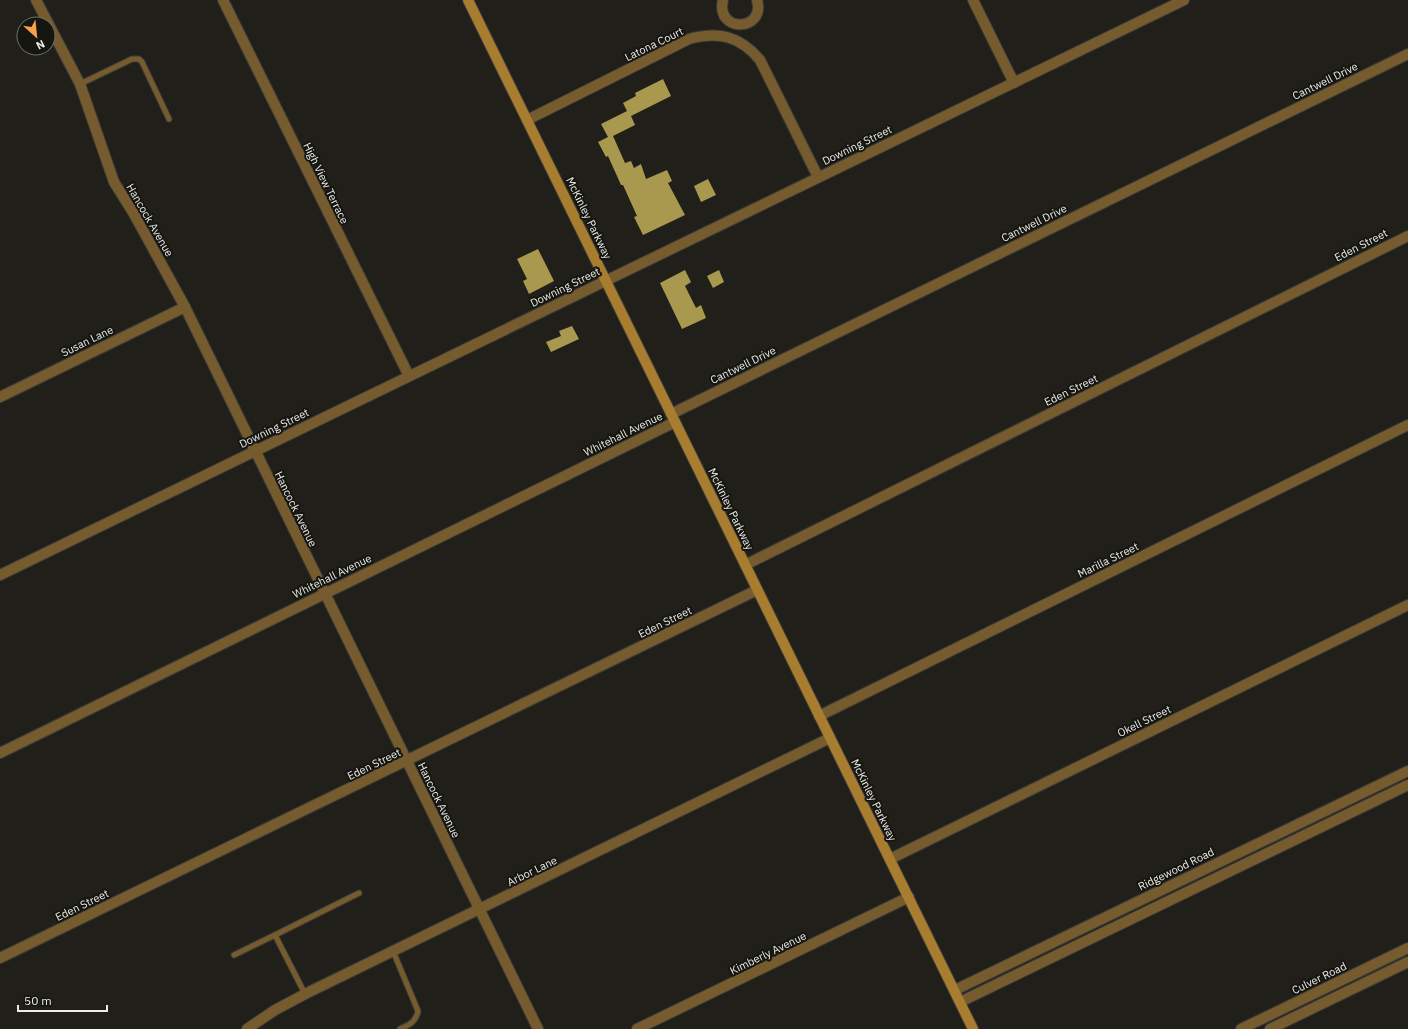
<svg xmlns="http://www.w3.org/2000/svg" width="1408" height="1029" viewBox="0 0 1408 1029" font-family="'IBM Plex Sans',sans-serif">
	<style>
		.building { fill: #a9994e }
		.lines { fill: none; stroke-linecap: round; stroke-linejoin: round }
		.lane-casing { stroke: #3d3c37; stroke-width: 7 }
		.street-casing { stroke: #3d3c37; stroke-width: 12 }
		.secondary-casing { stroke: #3d3c37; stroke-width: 12 }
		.lane { stroke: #765b2e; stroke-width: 5 }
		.street { stroke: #765b2e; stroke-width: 10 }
		.secondary { stroke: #a87d30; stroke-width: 10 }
		.labels { text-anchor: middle; stroke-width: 4; stroke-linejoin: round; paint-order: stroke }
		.street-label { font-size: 11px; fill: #edece9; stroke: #161611 }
	</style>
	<rect width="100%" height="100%" fill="#201f1a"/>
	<!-- building -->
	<g class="building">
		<path d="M 663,79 L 671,96 L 631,116 L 635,125 L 613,136 L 625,163 L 631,161 L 634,168 L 641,164 L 646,179 L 667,170 L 672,181 L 668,183 L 685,215 L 643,235 L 634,217 L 637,216 L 623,185 L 621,185 L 608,156 L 606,157 L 598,142 L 608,137 L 601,124 L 627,111 L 623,103 L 636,96 L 635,93 Z"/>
		<path d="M 708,179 L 716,195 L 701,202 L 694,186 Z"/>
		<path d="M 538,249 L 554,281 L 529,294 L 523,281 L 527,279 L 517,259 Z"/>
		<path d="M 685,270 L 691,282 L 685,286 L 696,308 L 701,305 L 706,318 L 682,329 L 660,283 Z"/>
		<path d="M 719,270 L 724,282 L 713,288 L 707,276 Z"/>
		<path d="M 572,326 L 579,339 L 551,352 L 546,342 L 561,336 L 559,331 Z"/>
	</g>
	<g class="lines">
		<!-- lane casing -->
		<g class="lane-casing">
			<g id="lane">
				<path d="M 80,84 L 132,59 L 139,59 L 142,62 L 169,119"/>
				<path d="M 393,951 L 418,1011 C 416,1022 409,1025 400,1029"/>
				<path d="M 234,955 L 275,935"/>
				<path d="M 305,994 L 275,935 L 359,893"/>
			</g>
		</g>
		<!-- street casing -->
		<g class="street-casing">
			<g id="street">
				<path d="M 36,0 L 80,84 L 114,182 L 134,214 L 185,307 L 538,1029"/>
				<path d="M 223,0 L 409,376"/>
				<path d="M 723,0 C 715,33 766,32 757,0"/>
				<path d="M 973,0 L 1014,83"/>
				<path d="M 527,120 L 689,39 C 719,31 740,36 760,60 L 818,177"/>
				<path d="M 0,397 L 185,307"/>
				<path d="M 671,414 L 1408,54"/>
				<path d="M 745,565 L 1408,236"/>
				<path d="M 0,575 L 1184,0"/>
				<path d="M 819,716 L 1408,425"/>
				<path d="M 0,753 L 675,422"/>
				<path d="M 890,859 L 1408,605"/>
				<path d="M 0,958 L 757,590"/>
				<path d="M 955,990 L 1408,771"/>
				<path d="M 960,1002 L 1408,785"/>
				<path d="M 247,1029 L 275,1010 L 309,992 L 830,738"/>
				<path d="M 637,1029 L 909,897"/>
				<path d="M 1241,1029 L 1408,948"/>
				<path d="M 1270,1029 L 1408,962"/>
			</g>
		</g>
		<!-- secondary casing -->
		<g class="secondary-casing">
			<path id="secondary" d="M 468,0 L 973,1029"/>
		</g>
		<!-- lane -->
		<use href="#lane" class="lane"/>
		<!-- street -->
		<use href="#street" class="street"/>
		<!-- secondary -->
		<use href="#secondary" class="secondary"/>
	</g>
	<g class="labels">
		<!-- street labels -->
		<g class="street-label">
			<text transform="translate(654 44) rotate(-26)" y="4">Latona Court</text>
			<text transform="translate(1325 81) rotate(-26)" y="4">Cantwell Drive</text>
			<text transform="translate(857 145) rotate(-26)" y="4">Downing Street</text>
			<text transform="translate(326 183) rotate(64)" y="4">High View Terrace</text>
			<text transform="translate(589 218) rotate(64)" y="4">McKinley Parkway</text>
			<text transform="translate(150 220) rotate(60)" y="4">Hancock Avenue</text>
			<text transform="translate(1034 223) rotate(-26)" y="4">Cantwell Drive</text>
			<text transform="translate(1361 245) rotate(-27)" y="4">Eden Street</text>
			<text transform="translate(565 287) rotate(-26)" y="4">Downing Street</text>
			<text transform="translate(87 341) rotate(-26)" y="4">Susan Lane</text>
			<text transform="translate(743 365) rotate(-26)" y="4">Cantwell Drive</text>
			<text transform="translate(1071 390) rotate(-26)" y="4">Eden Street</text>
			<text transform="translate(274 428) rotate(-26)" y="4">Downing Street</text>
			<text transform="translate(623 434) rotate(-26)" y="4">Whitehall Avenue</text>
			<text transform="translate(296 509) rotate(64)" y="4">Hancock Avenue</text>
			<text transform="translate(731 509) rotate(64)" y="4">McKinley Parkway</text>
			<text transform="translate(1108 560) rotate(-26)" y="4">Marilla Street</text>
			<text transform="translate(332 576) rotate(-26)" y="4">Whitehall Avenue</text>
			<text transform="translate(665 622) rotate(-26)" y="4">Eden Street</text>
			<text transform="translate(1144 721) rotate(-26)" y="4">Okell Street</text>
			<text transform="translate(374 764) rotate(-26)" y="4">Eden Street</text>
			<text transform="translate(439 800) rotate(64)" y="4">Hancock Avenue</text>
			<text transform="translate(874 800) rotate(64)" y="4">McKinley Parkway</text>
			<text transform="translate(1176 869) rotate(-26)" y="4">Ridgewood Road</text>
			<text transform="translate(532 871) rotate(-26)" y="4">Arbor Lane</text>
			<text transform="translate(82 905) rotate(-26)" y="4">Eden Street</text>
			<text transform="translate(768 953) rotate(-26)" y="4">Kimberly Avenue</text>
			<text transform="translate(1319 978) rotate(-26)" y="4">Culver Road</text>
		</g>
	</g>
	<!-- north arrow -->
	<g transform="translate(36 36) rotate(153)"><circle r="19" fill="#161611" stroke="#6c6c67"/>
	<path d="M0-3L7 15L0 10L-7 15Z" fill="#f7a148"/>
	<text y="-6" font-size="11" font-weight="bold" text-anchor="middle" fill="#edece9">N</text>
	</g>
	<!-- scale -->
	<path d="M18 1005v6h89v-6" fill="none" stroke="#edece9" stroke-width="2"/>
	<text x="24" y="1005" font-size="12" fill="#edece9" stroke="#161611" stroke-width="3" paint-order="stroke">50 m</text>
</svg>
